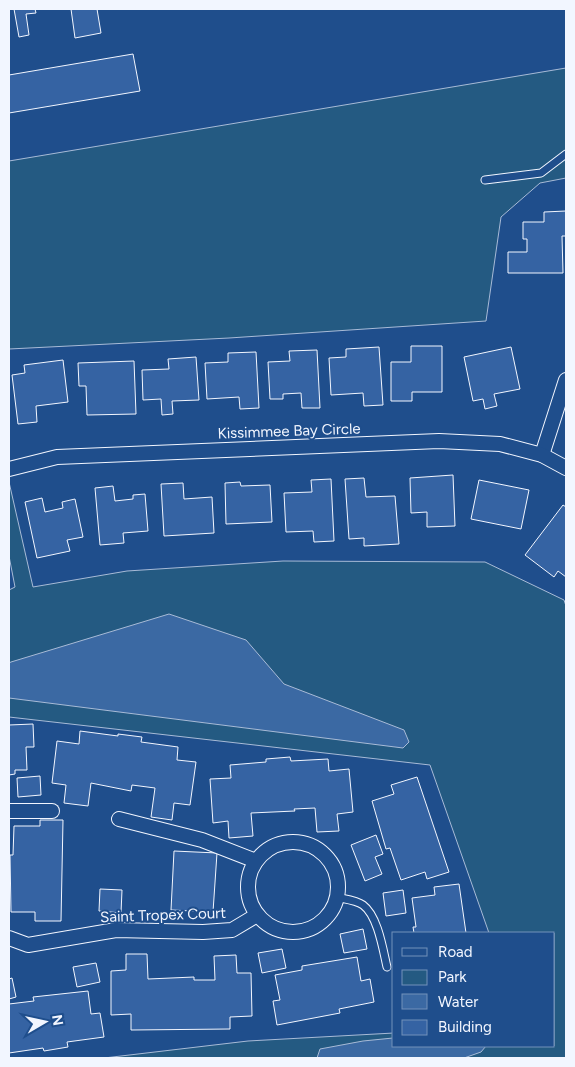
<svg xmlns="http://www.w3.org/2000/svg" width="575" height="1067" viewBox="0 0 575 1067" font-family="Figtree,sans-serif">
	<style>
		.green { fill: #245a82; stroke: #a8bbd7 }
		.water { fill: #3b69a3; stroke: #a8bbd7 }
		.building { fill: #3563a3; stroke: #f2f6ff }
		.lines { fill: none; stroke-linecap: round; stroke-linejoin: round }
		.service-casing { stroke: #f2f6ff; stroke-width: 9 }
		.minor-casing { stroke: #f2f6ff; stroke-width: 16 }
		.service { stroke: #1f4e8c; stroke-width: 7 }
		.minor { stroke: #1f4e8c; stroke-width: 14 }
		.labels { text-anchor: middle; stroke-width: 4; stroke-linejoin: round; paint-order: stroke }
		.street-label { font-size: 15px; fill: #f2f6ff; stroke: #1f4e8c }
	</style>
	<rect width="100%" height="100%" fill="#1f4e8c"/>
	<!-- green -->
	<g class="green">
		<path d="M 566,68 L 566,178 L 540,183 L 501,217 L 486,321 L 229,338 L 9,349 L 9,161 Z"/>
		<path d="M 9,482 L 33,587 L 127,571 L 283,561 L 485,562 L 564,600 L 566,606 L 566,1058 L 104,1058 L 248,1041 L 394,1033 L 394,1046 L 554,1046 L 554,933 L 489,933 L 430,765 L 9,717 L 9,590 L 15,587 L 9,556 Z"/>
	</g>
	<!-- water -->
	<g class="water">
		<path d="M 169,614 L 246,640 L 284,684 L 404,730 L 409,742 L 403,748 L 9,698 L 9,663 L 11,662 Z"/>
		<path d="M 393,1038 L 394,1046 L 486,1046 L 481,1052 L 464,1058 L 317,1058 L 320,1049 L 363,1041 Z"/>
	</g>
	<!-- building -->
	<g class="building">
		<path d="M 14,9 L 35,9 L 36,13 L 26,14 L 29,35 L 19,37 Z"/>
		<path d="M 71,9 L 97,9 L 101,33 L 75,38 Z"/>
		<path d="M 133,54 L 140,91 L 9,113 L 9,75 Z"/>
		<path d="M 566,211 L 566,236 L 562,236 L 563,273 L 508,273 L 508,252 L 527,252 L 527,239 L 523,239 L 523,222 L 544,222 L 544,212 Z"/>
		<path d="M 411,346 L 442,346 L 442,392 L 412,392 L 412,401 L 391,401 L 391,362 L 411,362 Z"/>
		<path d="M 379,347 L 383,405 L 364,406 L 363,393 L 331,395 L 329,358 L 346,357 L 346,349 Z"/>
		<path d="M 511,347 L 520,389 L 494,394 L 497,406 L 485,409 L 483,399 L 473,401 L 464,357 Z"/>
		<path d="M 317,350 L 320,408 L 302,408 L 301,393 L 283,394 L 283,399 L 270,399 L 268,362 L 290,361 L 289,351 Z"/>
		<path d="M 256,352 L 259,408 L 240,409 L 239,397 L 207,399 L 205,363 L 228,362 L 228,353 Z"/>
		<path d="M 196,357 L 199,400 L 172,401 L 173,414 L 162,415 L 161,399 L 143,400 L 142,370 L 169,369 L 168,359 Z"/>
		<path d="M 63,360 L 68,402 L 36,406 L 37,422 L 18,424 L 12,375 L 25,373 L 24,365 Z"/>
		<path d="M 134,361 L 136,414 L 87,415 L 86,386 L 79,386 L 78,363 Z"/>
		<path d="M 453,475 L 455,526 L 427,527 L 427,512 L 411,513 L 410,478 Z"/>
		<path d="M 364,478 L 366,497 L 395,496 L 399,544 L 364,546 L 364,538 L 349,539 L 345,479 Z"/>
		<path d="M 331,479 L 334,541 L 314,542 L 313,531 L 286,532 L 284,493 L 312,492 L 311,480 Z"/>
		<path d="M 479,480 L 529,490 L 521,529 L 471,519 Z"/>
		<path d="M 240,482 L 241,486 L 270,485 L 272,522 L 226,524 L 225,483 Z"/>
		<path d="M 183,483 L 184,499 L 212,497 L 214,533 L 164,536 L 161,484 Z"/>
		<path d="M 113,486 L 115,501 L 133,499 L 133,495 L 145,494 L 148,531 L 123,533 L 124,543 L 100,545 L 95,488 Z"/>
		<path d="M 42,498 L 45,512 L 63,508 L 62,502 L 75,499 L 83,537 L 67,540 L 70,551 L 37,558 L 25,502 Z"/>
		<path d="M 563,505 L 566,507 L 566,577 L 558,571 L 554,577 L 525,555 Z"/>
		<path d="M 33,724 L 34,747 L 26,747 L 27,770 L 15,770 L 15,774 L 9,775 L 9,725 Z"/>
		<path d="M 80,731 L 118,736 L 118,734 L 142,737 L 141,742 L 178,747 L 177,760 L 196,762 L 190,805 L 174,803 L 172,820 L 151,817 L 155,788 L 132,785 L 131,791 L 91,783 L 88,806 L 64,803 L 66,785 L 52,783 L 57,741 L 79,744 Z"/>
		<path d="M 290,757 L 291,761 L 328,759 L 329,771 L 349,769 L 353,812 L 337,814 L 339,831 L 317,832 L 315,808 L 294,809 L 295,811 L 251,813 L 253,836 L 229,838 L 228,821 L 213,823 L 210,779 L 231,778 L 230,765 L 266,762 L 266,759 Z"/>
		<path d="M 40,776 L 41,795 L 18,797 L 17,778 Z"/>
		<path d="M 417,777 L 449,872 L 427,879 L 425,872 L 401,880 L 390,848 L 386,849 L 372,801 L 394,794 L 391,785 Z"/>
		<path d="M 40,820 L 63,820 L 61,921 L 35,921 L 35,912 L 11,912 L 10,855 L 13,855 L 14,826 L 40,826 Z"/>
		<path d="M 376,835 L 383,854 L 375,857 L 382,874 L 365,881 L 351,845 Z"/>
		<path d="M 174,851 L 217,853 L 213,912 L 171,910 Z"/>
		<path d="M 459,884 L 466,933 L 414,933 L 413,927 L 416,927 L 412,898 L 435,895 L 434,887 Z"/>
		<path d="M 100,889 L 122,890 L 121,913 L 99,911 Z"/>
		<path d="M 403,890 L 406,913 L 386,916 L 383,893 Z"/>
		<path d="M 363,929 L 367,949 L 344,953 L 340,934 Z"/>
		<path d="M 282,949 L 286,968 L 262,973 L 258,953 Z"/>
		<path d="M 126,954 L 147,954 L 148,979 L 194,977 L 194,980 L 215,980 L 214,956 L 236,955 L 237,973 L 251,973 L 252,1016 L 230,1017 L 230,1029 L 131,1030 L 131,1014 L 111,1015 L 111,971 L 126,970 Z"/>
		<path d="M 357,957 L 361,981 L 370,979 L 374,1002 L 339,1009 L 340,1013 L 277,1025 L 273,1001 L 280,1000 L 275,975 L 302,970 L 302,966 Z"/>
		<path d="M 96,963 L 100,982 L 77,987 L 73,967 Z"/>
		<path d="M 12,978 L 16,997 L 9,999 L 9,979 Z"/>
		<path d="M 88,991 L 91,1014 L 100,1013 L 104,1037 L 67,1042 L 68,1047 L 44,1051 L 43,1048 L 9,1053 L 9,1004 L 34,1001 L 33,997 Z"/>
	</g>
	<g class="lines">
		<!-- service casing -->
		<g class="service-casing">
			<g id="service">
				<path d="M 485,180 L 541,173 L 566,154"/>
				<path d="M 336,897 C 344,899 356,900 363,905 C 378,916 383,950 387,967"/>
			</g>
		</g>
		<!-- minor casing -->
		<g class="minor-casing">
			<g id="minor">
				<path d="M 542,455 L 566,380"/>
				<path d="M 9,469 L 57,457 L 439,441 L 500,444 L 542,455 L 566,468"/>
				<path d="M 9,811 L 52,811"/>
				<path d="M 119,819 L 202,840 L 256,861"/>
				<circle cx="293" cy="887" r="45"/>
				<path d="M 9,938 L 28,945 L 116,930 L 203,932 L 232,930 L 257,915"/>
			</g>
		</g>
		<!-- service -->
		<use href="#service" class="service"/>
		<!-- minor -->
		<use href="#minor" class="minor"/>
	</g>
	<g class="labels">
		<!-- street labels -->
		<g class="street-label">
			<text transform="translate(289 431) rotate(-2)" y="5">Kissimmee Bay Circle</text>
			<text transform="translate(163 915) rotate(-2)" y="5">Saint Tropex Court</text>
		</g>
	</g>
	<!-- border -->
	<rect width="575" height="1067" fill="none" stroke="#f2f6ff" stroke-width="20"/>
	<!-- legend -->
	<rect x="392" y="932" width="162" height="115" fill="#1f4e8c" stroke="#7391ba"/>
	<rect x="402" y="948" width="25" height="8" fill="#1f4e8c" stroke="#7391ba"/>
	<text x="438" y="957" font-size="15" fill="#f2f6ff">Road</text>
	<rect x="402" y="970" width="25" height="15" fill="#245a82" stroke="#7391ba"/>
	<text x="438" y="982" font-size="15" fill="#f2f6ff">Park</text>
	<rect x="402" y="994" width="25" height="15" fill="#3b69a3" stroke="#7391ba"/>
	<text x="438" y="1007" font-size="15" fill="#f2f6ff">Water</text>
	<rect x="402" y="1020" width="25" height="15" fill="#3563a3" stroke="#7391ba"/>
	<text x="438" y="1032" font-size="15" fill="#f2f6ff">Building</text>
	<!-- north arrow -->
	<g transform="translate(45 1022) rotate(81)" stroke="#1f4e8c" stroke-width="4" paint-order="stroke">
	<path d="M0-4L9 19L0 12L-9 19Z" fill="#f2f6ff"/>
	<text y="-8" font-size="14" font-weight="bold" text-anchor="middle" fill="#f2f6ff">N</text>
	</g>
</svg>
